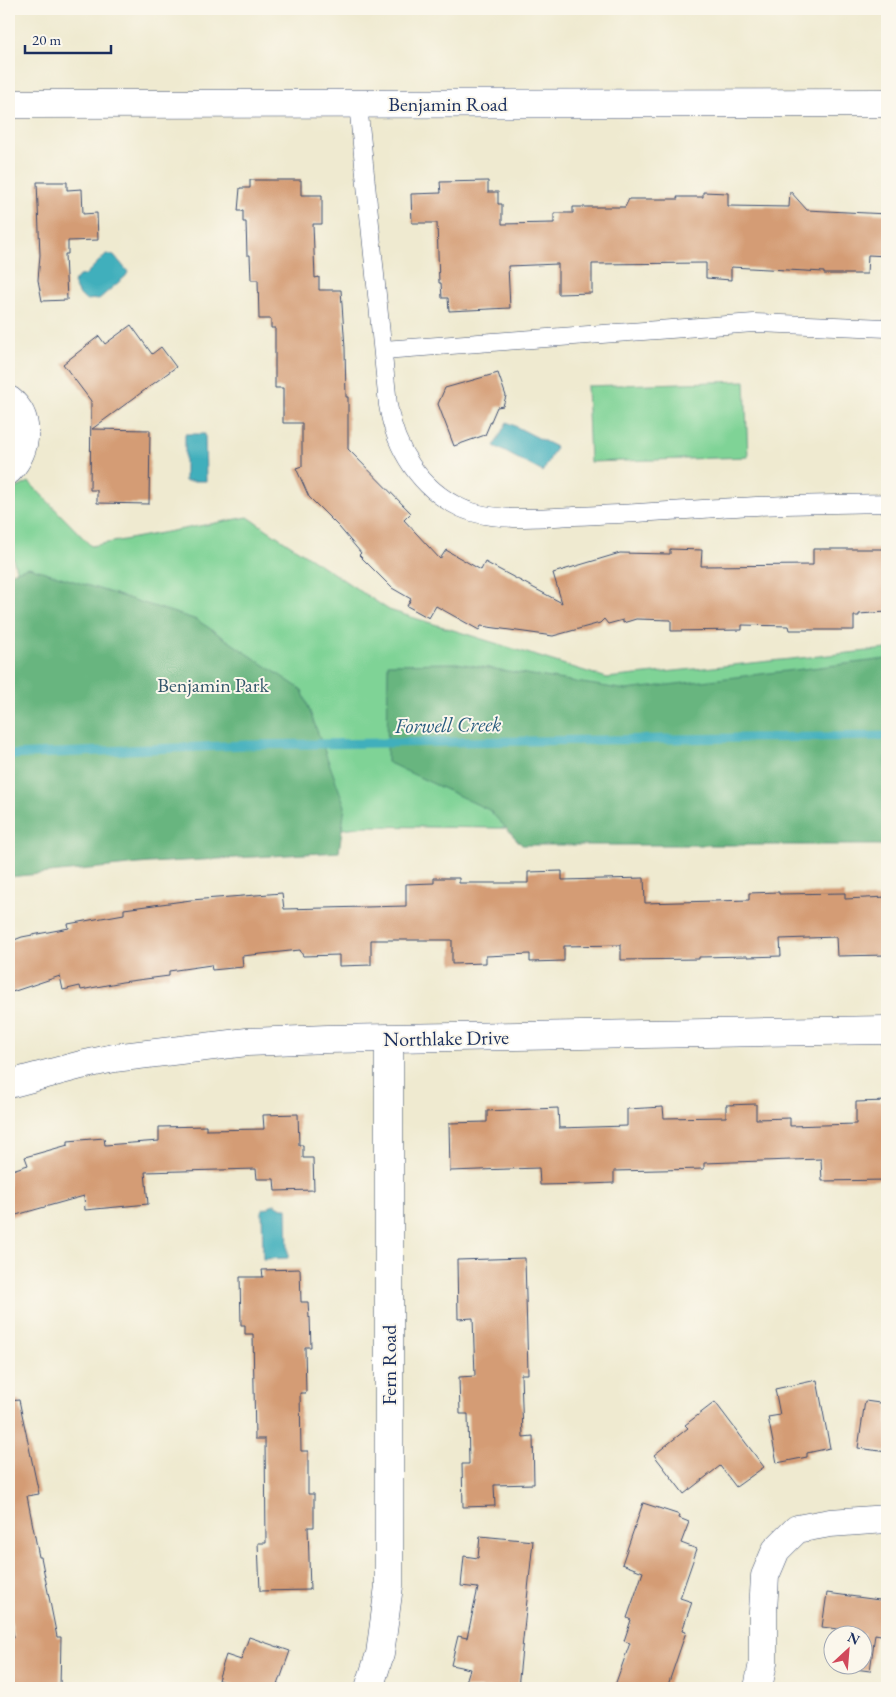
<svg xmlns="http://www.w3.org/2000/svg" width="896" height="1697" viewBox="0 0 896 1697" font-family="'EB Garamond',serif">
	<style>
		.green { fill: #7fd396; stroke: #4d817a }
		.forest { fill: #67b57f; stroke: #41726e }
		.water { fill: #40afbc; stroke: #2e6f8d }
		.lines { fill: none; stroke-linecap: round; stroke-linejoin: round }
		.stream { stroke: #40afbc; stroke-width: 9 }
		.building { fill: #d49c74 }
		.service-casing { stroke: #3b4b6f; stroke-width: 19 }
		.minor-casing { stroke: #3b4b6f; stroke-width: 29 }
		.tertiary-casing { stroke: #3b4b6f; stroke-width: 29 }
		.service { stroke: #fff; stroke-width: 18 }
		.minor { stroke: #fff; stroke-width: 28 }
		.tertiary { stroke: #fff; stroke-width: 28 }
		.labels { text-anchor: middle; stroke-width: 4; stroke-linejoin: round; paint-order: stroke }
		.street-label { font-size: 20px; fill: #1b2f5e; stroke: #fbf7ec }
		.park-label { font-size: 20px; fill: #34586c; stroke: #fbf7ec }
		.water-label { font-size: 21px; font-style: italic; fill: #285c7f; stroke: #fbf7ec }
	</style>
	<rect width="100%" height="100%" fill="#fbf7ec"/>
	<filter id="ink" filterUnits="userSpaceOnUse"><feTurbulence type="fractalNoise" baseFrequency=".02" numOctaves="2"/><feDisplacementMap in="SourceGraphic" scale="10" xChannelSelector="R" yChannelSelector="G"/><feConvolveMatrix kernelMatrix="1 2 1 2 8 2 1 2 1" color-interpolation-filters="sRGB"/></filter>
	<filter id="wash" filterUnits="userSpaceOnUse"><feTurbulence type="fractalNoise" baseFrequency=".0096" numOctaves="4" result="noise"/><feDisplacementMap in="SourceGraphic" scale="20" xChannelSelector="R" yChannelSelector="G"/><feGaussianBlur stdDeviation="1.12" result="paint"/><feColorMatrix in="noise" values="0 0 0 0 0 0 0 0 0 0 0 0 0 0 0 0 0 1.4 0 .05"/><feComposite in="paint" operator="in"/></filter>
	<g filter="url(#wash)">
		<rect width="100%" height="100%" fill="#efead0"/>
		<!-- green -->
		<g class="green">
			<path d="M 745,381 L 748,457 L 590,462 L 587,386 Z"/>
			<path d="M 29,482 L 91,546 L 248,517 L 389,610 L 607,678 L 887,649 L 887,834 L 366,826 L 9,871 L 9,595 L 22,590 L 9,545 L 9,492 Z"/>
		</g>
		<!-- forest -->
		<g class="forest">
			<path d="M 29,567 L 197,620 L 302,690 L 345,806 L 339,852 L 149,863 L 9,877 L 9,573 Z"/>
			<path d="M 887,659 L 887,845 L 522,845 L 489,810 L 387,762 L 388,664 L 457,663 L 626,690 Z"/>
		</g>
		<!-- water -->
		<g class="water">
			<path d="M 106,254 L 114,255 L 128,272 L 126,276 L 99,299 L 85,300 L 78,293 L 73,283 L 79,276 L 85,275 Z"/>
			<path d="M 507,422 L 556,447 L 543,472 L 494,446 Z"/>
			<path d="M 185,434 L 205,434 L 206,481 L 185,481 Z"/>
			<path d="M 275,1204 L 282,1208 L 287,1208 L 288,1258 L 263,1259 L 262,1209 L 268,1208 L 271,1205 Z"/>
		</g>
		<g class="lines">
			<!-- stream -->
			<path class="stream" d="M 9,755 L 246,745 L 887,736"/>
		</g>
		<g id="blocks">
			<!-- building -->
			<g class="building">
				<path d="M 250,180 L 301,180 L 301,195 L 322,195 L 322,224 L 313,224 L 315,278 L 319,277 L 319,290 L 341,290 L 345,348 L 346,397 L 348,397 L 348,449 L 411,513 L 404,520 L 440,559 L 446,550 L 481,570 L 485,562 L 562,603 L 553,573 L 620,553 L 670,554 L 670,549 L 702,550 L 701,566 L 813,565 L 813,549 L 887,549 L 887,612 L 859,614 L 859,616 L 854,616 L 854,630 L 790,630 L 789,626 L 742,625 L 742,630 L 671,631 L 671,620 L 636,619 L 623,623 L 623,620 L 608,624 L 604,619 L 600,623 L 553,636 L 481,626 L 479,630 L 436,606 L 429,618 L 407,606 L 411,599 L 392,588 L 359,555 L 361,553 L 339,527 L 309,497 L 296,468 L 302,466 L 302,423 L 283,423 L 283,388 L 275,388 L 275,328 L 271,328 L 271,319 L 259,319 L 258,280 L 251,280 L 250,255 L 247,255 L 246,222 L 243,222 L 243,211 L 238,211 L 240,188 L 250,188 Z"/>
				<path d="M 488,181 L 488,192 L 498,192 L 498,204 L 502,204 L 502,224 L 554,223 L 554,213 L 573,213 L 573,207 L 625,207 L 629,199 L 678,199 L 677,197 L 703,197 L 703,192 L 728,193 L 728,206 L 789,207 L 790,191 L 807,210 L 887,214 L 887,256 L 868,255 L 867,274 L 824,274 L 824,272 L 731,267 L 731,280 L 706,278 L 706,263 L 592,264 L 592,293 L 558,294 L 558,264 L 508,266 L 510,308 L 449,311 L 448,298 L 442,298 L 441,283 L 439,283 L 437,223 L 412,223 L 411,194 L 441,193 L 440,182 Z"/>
				<path d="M 37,182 L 67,182 L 67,190 L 82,189 L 83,214 L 97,213 L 98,240 L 68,241 L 68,254 L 65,254 L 67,300 L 42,301 L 38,280 L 40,255 Z"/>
				<path d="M 131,325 L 152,354 L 161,347 L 176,367 L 92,429 L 150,430 L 149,504 L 97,503 L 97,490 L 90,490 L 91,401 L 63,364 L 99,336 L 105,344 Z"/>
				<path d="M 498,373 L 506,396 L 503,406 L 497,407 L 485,435 L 454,446 L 438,404 L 445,388 Z"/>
				<path d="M 562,871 L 562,880 L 644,878 L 645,903 L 749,900 L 749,893 L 779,892 L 779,894 L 845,893 L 845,899 L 887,897 L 887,955 L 837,956 L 836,937 L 780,939 L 781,956 L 748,957 L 748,956 L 699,957 L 699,959 L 621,960 L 621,945 L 564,946 L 564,961 L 530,962 L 530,954 L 486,956 L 486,963 L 452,964 L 452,940 L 371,940 L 371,965 L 339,966 L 339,955 L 303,956 L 300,950 L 242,956 L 243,967 L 212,970 L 211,965 L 169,971 L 169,976 L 122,982 L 81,990 L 80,986 L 63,990 L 60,976 L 9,993 L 9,942 L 22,937 L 69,928 L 68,924 L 124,914 L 124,909 L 191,900 L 282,893 L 284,909 L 406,906 L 406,884 L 434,883 L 434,878 L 459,878 L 459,883 L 528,883 L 528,872 Z"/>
				<path d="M 887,1101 L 887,1180 L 822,1181 L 821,1159 L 704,1163 L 704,1169 L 614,1171 L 614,1183 L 588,1184 L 540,1185 L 539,1168 L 450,1171 L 449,1123 L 487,1122 L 487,1111 L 558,1108 L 559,1128 L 627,1126 L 627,1109 L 663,1107 L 664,1118 L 726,1117 L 726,1105 L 756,1104 L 756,1119 L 790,1118 L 790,1126 L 856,1124 L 856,1102 Z"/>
				<path d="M 298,1114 L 299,1145 L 303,1145 L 303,1158 L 313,1158 L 314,1190 L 275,1191 L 274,1179 L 257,1179 L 256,1169 L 145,1172 L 148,1204 L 85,1210 L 84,1196 L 9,1217 L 9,1171 L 28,1165 L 25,1157 L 68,1145 L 68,1141 L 104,1138 L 105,1145 L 159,1141 L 159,1127 L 206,1126 L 206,1130 L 264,1129 L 263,1115 Z"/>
				<path d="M 525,1258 L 528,1374 L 521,1374 L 523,1437 L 533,1436 L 534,1484 L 494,1485 L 495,1506 L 463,1507 L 462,1464 L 469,1464 L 468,1414 L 460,1414 L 459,1377 L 475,1376 L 473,1318 L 458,1319 L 457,1260 Z"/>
				<path d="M 300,1269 L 301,1302 L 308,1302 L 309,1318 L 310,1317 L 311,1347 L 305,1347 L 306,1393 L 300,1393 L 301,1451 L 308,1451 L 308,1494 L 314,1494 L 314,1527 L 308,1527 L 310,1590 L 260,1591 L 258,1543 L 266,1543 L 265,1439 L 255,1439 L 253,1334 L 245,1334 L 245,1325 L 241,1325 L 240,1277 L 263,1277 L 262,1270 Z"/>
				<path d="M 817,1380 L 830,1448 L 807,1453 L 807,1457 L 777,1463 L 768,1417 L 780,1415 L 775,1389 Z"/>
				<path d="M 19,1400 L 39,1494 L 27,1496 L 39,1557 L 41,1557 L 57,1637 L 61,1637 L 60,1688 L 9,1688 L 9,1637 L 14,1637 L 9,1611 L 9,1401 Z"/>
				<path d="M 865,1401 L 887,1404 L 887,1452 L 858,1448 Z"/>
				<path d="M 715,1402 L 764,1467 L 736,1487 L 720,1466 L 684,1494 L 654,1455 L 688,1428 L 685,1425 Z"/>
				<path d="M 643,1503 L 680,1515 L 679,1518 L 689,1522 L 681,1543 L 697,1549 L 680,1598 L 692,1602 L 682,1631 L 686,1632 L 667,1688 L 614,1688 L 630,1643 L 624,1641 L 631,1620 L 627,1618 L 643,1572 L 622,1564 Z"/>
				<path d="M 480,1536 L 533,1541 L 518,1688 L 464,1688 L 470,1669 L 451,1665 L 458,1636 L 467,1638 L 478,1588 L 461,1586 L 464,1556 L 478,1558 Z"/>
				<path d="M 827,1593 L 887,1601 L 887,1636 L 875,1634 L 870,1671 L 832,1666 L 834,1658 L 834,1664 L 864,1664 L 864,1634 L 837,1634 L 838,1629 L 822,1627 Z"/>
				<path d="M 249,1637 L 290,1651 L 277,1688 L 242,1688 L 218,1680 L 226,1655 L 241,1660 Z"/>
			</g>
		</g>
	</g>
	<g filter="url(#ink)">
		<use href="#blocks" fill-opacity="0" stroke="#3b4b6f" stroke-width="1"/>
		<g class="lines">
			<!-- service casing -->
			<g class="service-casing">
				<g id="service">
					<path d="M 358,104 L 388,405 C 395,449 420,489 461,508 C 492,522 541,518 574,516 C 628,514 682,510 736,507 C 786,504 837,504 887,503"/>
					<path d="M 383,350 L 754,323 L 887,328"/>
				</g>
			</g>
			<!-- minor casing -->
			<g class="minor-casing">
				<g id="minor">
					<path d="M 9,400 C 32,418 27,450 9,470"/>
					<path d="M 369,1688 L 380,1654 L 389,1586 L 389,1039"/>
					<path d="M 758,1688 L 763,1663 L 763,1612 L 765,1576 L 776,1550 L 797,1529 L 830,1523 L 887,1519"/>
				</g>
			</g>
			<!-- tertiary casing -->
			<g class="tertiary-casing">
				<g id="tertiary">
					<path d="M 9,104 L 887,103"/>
					<path d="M 9,1084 L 81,1065 L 114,1058 L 247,1042 L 327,1039 L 887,1030"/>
				</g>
			</g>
			<!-- service -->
			<use href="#service" class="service"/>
			<!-- minor -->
			<use href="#minor" class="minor"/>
			<!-- tertiary -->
			<use href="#tertiary" class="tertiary"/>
		</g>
	</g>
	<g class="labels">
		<!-- street labels -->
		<g class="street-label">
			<text x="448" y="111">Benjamin Road</text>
			<text transform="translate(446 1038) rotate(-1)" y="7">Northlake Drive</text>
			<text transform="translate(389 1365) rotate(-90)" y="7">Fern Road</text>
		</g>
		<!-- park labels -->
		<g class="park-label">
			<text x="213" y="692">Benjamin Park</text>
		</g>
		<!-- water labels -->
		<g class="water-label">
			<text transform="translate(448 725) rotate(-1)" y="7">Forwell Creek</text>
		</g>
	</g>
	<!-- margin -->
	<rect width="896" height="1697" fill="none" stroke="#fbf7ec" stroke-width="30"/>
	<!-- north arrow -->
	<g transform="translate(848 1650) rotate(26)"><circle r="24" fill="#fbf7ec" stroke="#a1a7b3"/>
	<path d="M0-4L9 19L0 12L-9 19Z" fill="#d1495b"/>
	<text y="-8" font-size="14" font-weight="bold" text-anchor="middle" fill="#1b2f5e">N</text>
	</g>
	<!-- scale -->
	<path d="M25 45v8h86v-8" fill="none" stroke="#1b2f5e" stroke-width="2.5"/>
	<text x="32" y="45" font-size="15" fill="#1b2f5e" stroke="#fbf7ec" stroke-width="4" paint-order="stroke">20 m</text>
</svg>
